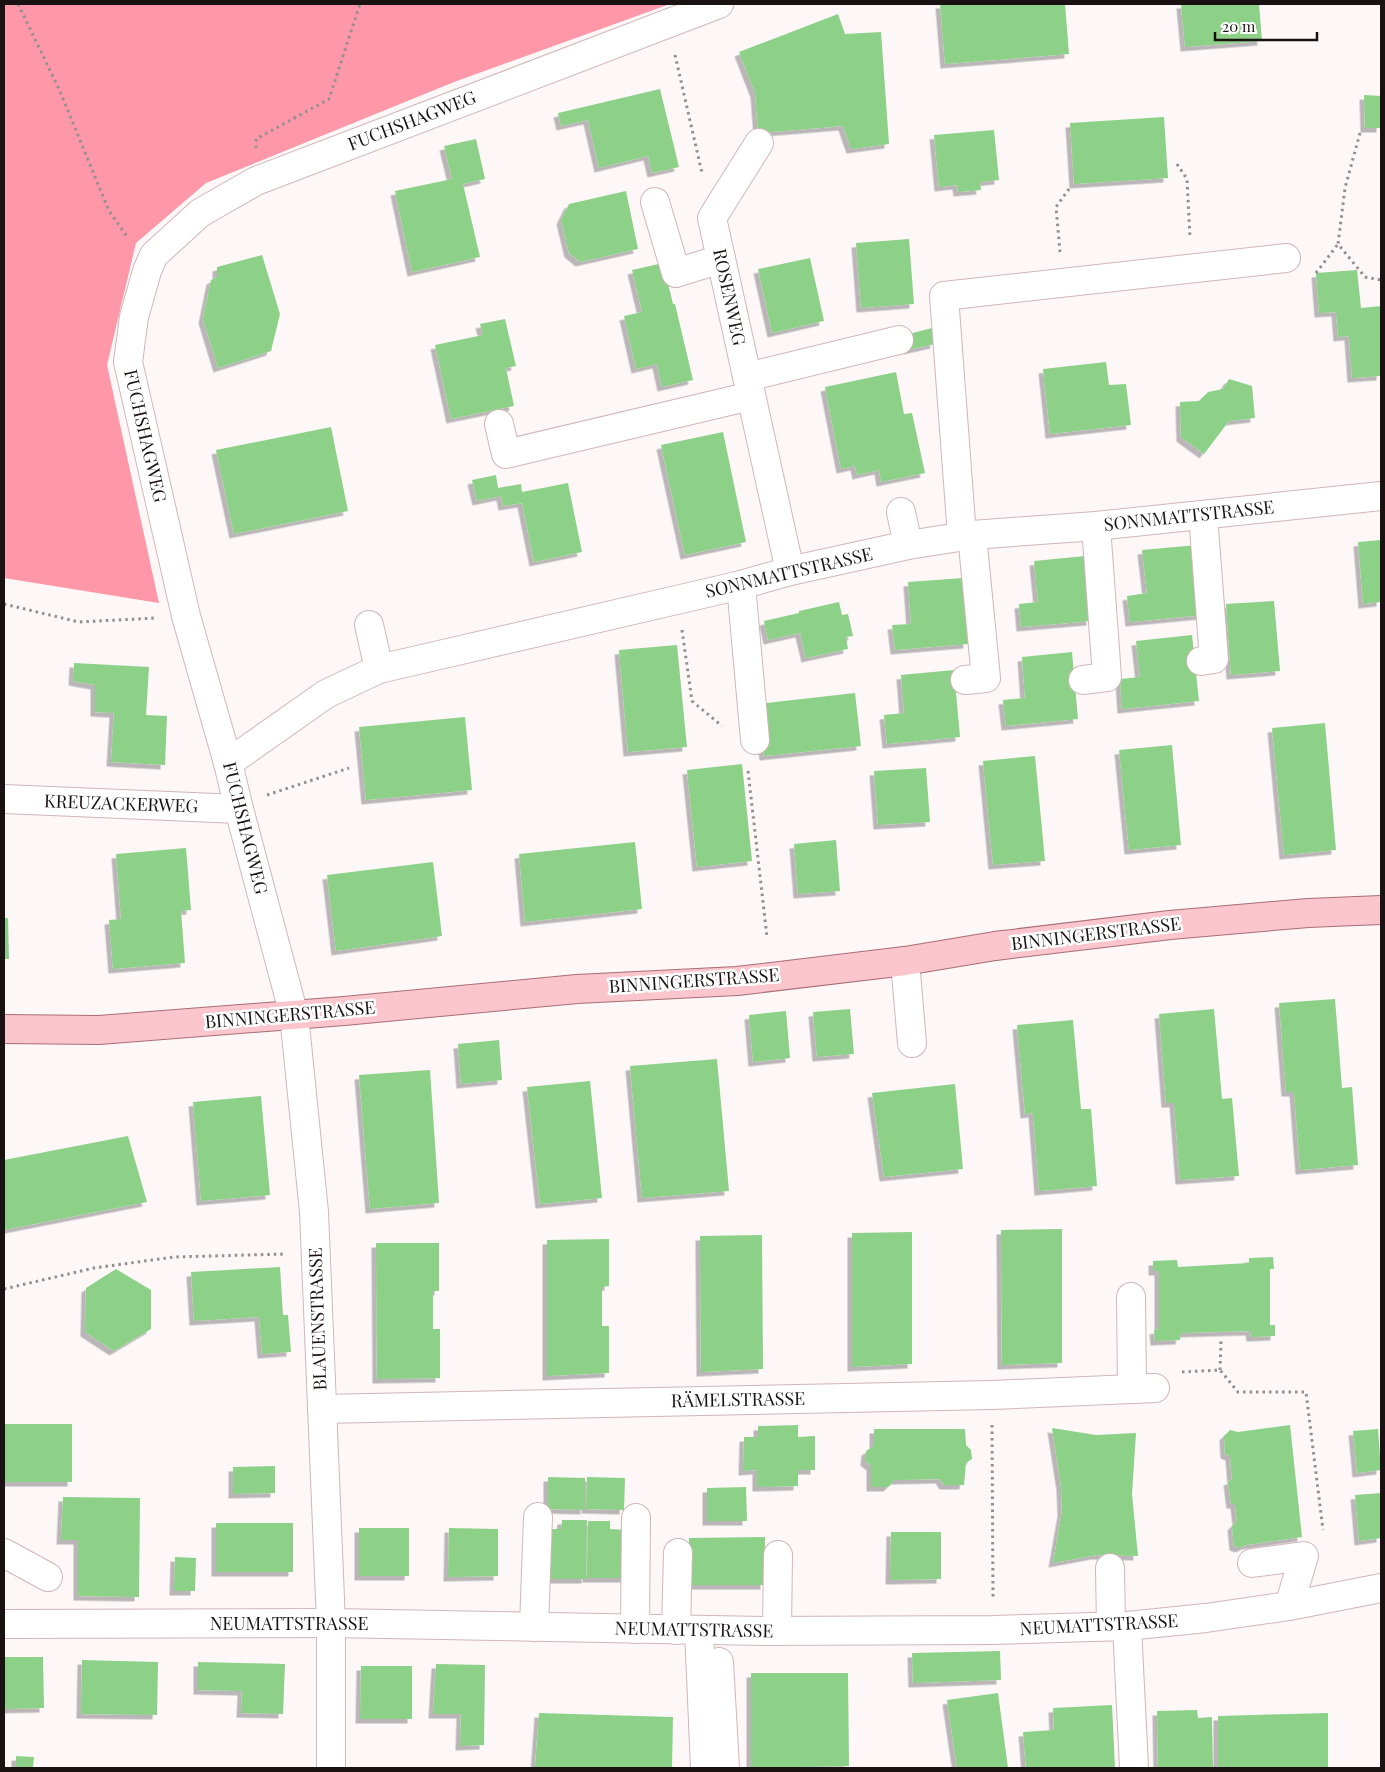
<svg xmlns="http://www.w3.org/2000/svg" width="1385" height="1772" viewBox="0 0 1385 1772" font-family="'Playfair Display',serif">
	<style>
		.forest { fill: #fe97a7 }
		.building { fill: #8cd187; filter: url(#shadow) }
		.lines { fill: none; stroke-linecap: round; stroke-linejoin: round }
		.minor-casing { stroke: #d1b6b9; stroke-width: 30 }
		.major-casing { stroke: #aa6d75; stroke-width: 30 }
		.path { stroke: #958e8f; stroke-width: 3; stroke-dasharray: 2.5 4; stroke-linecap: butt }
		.minor { stroke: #fff; stroke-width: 28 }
		.major { stroke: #fac5cd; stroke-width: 28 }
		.labels { text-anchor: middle; stroke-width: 5; stroke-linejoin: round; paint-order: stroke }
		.street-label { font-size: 18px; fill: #1a1112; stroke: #fff }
	</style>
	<defs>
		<filter id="shadow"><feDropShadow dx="-4.5" dy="4.5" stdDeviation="0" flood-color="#0004"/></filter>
	</defs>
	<rect width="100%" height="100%" fill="#fdf7f8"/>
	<!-- forest -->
	<path class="forest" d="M 4,4 L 670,4 L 454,82 L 206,183 L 136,243 L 107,365 L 159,603 L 4,578 Z"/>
	<!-- building -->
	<g class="building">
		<path d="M 940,4 L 1065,4 L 1069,54 L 945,64 Z"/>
		<path d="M 1181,4 L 1259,4 L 1262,41 L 1185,47 Z"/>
		<path d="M 838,14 L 845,34 L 881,32 L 889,144 L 851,149 L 843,126 L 758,133 L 755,93 L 739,52 Z"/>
		<path d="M 660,89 L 679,167 L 652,173 L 648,156 L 599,168 L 588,120 L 561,126 L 558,113 Z"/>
		<path d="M 1364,95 L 1381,96 L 1381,128 L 1365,128 Z"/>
		<path d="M 1164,117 L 1168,178 L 1074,184 L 1070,123 Z"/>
		<path d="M 994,130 L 999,180 L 980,182 L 981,190 L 958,192 L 957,185 L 939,187 L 934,135 Z"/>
		<path d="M 476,139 L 485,179 L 463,184 L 480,257 L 412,272 L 395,191 L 452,179 L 444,146 Z"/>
		<path d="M 626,191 L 638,249 L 580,262 L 569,253 L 561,220 L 569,204 Z"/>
		<path d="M 909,239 L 914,304 L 861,308 L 856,243 Z"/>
		<path d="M 262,255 L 280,314 L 271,351 L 218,368 L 203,319 L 211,280 L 217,277 L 217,267 Z"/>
		<path d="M 810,258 L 824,321 L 772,333 L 758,269 Z"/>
		<path d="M 663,263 L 673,304 L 675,304 L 693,380 L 662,387 L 657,364 L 636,369 L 624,316 L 642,312 L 632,270 Z"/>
		<path d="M 1357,270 L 1361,308 L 1381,306 L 1381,376 L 1352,378 L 1349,336 L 1338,337 L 1336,312 L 1319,313 L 1316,273 Z"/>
		<path d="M 505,319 L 516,366 L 506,368 L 514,406 L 451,419 L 435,345 L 483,335 L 480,324 Z"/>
		<path d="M 932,328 L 935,344 L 908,350 L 905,335 Z"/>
		<path d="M 1106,362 L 1109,385 L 1126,384 L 1131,425 L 1050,434 L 1043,369 Z"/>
		<path d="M 896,372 L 904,414 L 912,413 L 925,473 L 881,482 L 879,470 L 857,475 L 855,466 L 841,469 L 825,387 Z"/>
		<path d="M 1229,379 L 1252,386 L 1255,418 L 1229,421 L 1204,454 L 1181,437 L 1180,402 L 1199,401 L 1208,392 L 1223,389 Z"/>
		<path d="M 331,427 L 348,511 L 234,534 L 216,450 Z"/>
		<path d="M 723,432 L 746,542 L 685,555 L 661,445 Z"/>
		<path d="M 496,475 L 498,488 L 521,484 L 522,492 L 568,483 L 582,552 L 534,562 L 522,503 L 503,506 L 501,496 L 477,501 L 472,480 Z"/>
		<path d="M 1381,540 L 1381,602 L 1363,604 L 1358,542 Z"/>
		<path d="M 1197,545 L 1204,615 L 1130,622 L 1127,596 L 1147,593 L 1142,550 Z"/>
		<path d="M 1085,556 L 1091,621 L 1021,627 L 1019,604 L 1038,602 L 1034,561 Z"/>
		<path d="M 963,578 L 968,644 L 895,650 L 892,625 L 911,624 L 908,582 Z"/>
		<path d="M 1274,601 L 1280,671 L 1231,675 L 1226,604 Z"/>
		<path d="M 839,602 L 842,615 L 848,614 L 853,636 L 846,637 L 848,649 L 806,658 L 800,633 L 768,640 L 764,621 L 799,613 L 799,611 Z"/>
		<path d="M 1192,635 L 1199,701 L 1122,709 L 1120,679 L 1140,677 L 1136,641 Z"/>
		<path d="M 677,645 L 687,747 L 628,752 L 619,650 Z"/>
		<path d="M 1072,652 L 1078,719 L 1006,726 L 1003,700 L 1025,698 L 1022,657 Z"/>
		<path d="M 74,663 L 149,667 L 146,715 L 167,716 L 165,765 L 111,762 L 114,713 L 95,712 L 95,685 L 73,681 Z"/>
		<path d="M 954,670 L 960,737 L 887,744 L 884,715 L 904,713 L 901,675 Z"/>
		<path d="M 855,693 L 861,746 L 764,756 L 758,704 Z"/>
		<path d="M 465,717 L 472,790 L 366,800 L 359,727 Z"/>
		<path d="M 1325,723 L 1336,850 L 1284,855 L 1272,728 Z"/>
		<path d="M 1172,745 L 1181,845 L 1129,850 L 1119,750 Z"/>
		<path d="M 1035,756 L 1045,861 L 993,865 L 983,761 Z"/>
		<path d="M 742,764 L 752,861 L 697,867 L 687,770 Z"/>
		<path d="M 926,768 L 930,822 L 878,825 L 874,771 Z"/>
		<path d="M 836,840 L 840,891 L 798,894 L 794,844 Z"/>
		<path d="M 635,842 L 642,909 L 525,922 L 519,854 Z"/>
		<path d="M 186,848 L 191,910 L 181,911 L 185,963 L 113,969 L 109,920 L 121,919 L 116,854 Z"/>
		<path d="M 433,862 L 442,936 L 336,951 L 327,875 Z"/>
		<path d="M 4,918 L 8,918 L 9,959 L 4,959 Z"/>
		<path d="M 1335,999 L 1342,1088 L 1352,1087 L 1358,1165 L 1300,1170 L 1294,1092 L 1286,1092 L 1279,1003 Z"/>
		<path d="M 850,1009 L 854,1054 L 817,1057 L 813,1012 Z"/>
		<path d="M 1214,1009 L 1222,1099 L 1232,1098 L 1239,1176 L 1180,1180 L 1174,1103 L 1166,1103 L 1159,1014 Z"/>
		<path d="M 786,1011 L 790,1058 L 753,1062 L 749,1015 Z"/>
		<path d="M 1073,1020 L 1081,1109 L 1091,1109 L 1097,1186 L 1039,1191 L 1033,1113 L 1025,1114 L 1017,1025 Z"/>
		<path d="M 499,1040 L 502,1080 L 461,1084 L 458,1044 Z"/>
		<path d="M 717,1059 L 729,1191 L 642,1198 L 630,1066 Z"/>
		<path d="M 430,1070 L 439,1203 L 370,1209 L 359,1075 Z"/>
		<path d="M 590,1081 L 602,1198 L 540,1204 L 527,1087 Z"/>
		<path d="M 955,1084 L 963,1169 L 884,1177 L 872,1093 Z"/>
		<path d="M 261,1096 L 270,1195 L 201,1201 L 193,1102 Z"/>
		<path d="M 128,1136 L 147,1202 L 4,1230 L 4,1160 Z"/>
		<path d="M 1062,1229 L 1062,1363 L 1002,1365 L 1001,1230 Z"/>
		<path d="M 912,1232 L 912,1364 L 852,1367 L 852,1233 Z"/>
		<path d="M 762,1235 L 763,1369 L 701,1372 L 700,1236 Z"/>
		<path d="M 609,1239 L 609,1286 L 602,1287 L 602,1326 L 609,1326 L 609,1373 L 547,1376 L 547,1240 Z"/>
		<path d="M 376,1243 L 439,1243 L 439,1291 L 433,1291 L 433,1329 L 440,1329 L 440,1378 L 377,1379 Z"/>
		<path d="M 1273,1257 L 1274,1269 L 1270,1269 L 1270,1325 L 1275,1325 L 1275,1336 L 1251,1337 L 1250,1331 L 1181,1333 L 1180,1340 L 1155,1341 L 1154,1330 L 1159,1329 L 1159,1271 L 1153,1271 L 1153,1261 L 1177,1260 L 1178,1267 L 1249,1263 L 1249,1258 Z"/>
		<path d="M 280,1267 L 283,1315 L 288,1315 L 291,1352 L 262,1354 L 259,1317 L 194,1321 L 191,1272 Z"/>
		<path d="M 116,1269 L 151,1290 L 151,1329 L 114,1351 L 85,1332 L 86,1288 Z"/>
		<rect x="4" y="1424" width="68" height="58"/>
		<path d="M 798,1425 L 798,1437 L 815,1436 L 815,1470 L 798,1470 L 798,1486 L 757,1487 L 757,1470 L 743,1471 L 744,1437 L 758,1437 L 758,1426 Z"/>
		<path d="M 1290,1425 L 1302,1537 L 1246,1545 L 1240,1548 L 1234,1546 L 1232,1526 L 1237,1521 L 1235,1504 L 1231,1504 L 1228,1481 L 1232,1480 L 1230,1456 L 1225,1454 L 1224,1436 L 1230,1430 L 1238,1432 Z"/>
		<path d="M 1052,1428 L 1096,1435 L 1136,1433 L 1132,1494 L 1138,1556 L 1096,1555 L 1053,1563 L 1062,1512 L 1061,1486 Z"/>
		<path d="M 874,1429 L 965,1429 L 966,1445 L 971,1450 L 972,1459 L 966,1463 L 964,1485 L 944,1485 L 940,1479 L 895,1480 L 888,1487 L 871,1487 L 871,1466 L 865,1461 L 866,1451 L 874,1446 Z"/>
		<path d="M 1378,1429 L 1381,1470 L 1357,1473 L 1353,1431 Z"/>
		<path d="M 275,1466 L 275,1493 L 233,1494 L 233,1467 Z"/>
		<path d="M 548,1477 L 585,1478 L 585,1510 L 548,1509 Z"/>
		<path d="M 587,1477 L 625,1478 L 624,1510 L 586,1509 Z"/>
		<path d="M 746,1487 L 747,1521 L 707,1521 L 707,1488 Z"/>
		<path d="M 1381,1493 L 1381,1538 L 1359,1541 L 1355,1495 Z"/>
		<path d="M 63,1497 L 140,1498 L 139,1597 L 78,1596 L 78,1540 L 61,1540 Z"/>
		<path d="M 562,1520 L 587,1520 L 586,1579 L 544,1579 L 544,1529 L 561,1529 Z"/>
		<path d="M 588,1521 L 610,1521 L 610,1529 L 628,1530 L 628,1578 L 587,1578 Z"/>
		<rect x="216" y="1523" width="77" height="49"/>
		<rect x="359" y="1528" width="50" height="48"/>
		<path d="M 449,1528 L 498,1529 L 498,1576 L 448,1577 Z"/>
		<path d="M 891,1532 L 941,1532 L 941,1579 L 890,1580 Z"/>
		<path d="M 765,1537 L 765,1585 L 689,1585 L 689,1538 Z"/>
		<path d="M 175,1557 L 196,1558 L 195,1591 L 174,1591 Z"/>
		<path d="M 1000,1651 L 1001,1680 L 913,1683 L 912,1653 Z"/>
		<path d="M 4,1657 L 43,1657 L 44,1708 L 4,1709 Z"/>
		<path d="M 82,1660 L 158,1662 L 157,1715 L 81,1714 Z"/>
		<path d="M 198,1662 L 285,1664 L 283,1714 L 241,1713 L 242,1691 L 198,1690 Z"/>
		<path d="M 436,1664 L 485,1665 L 484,1745 L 460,1746 L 461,1714 L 433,1714 Z"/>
		<path d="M 361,1666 L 412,1666 L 412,1719 L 360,1719 Z"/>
		<path d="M 751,1673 L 848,1673 L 849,1766 L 751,1768 Z"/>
		<path d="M 998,1693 L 1008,1768 L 957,1768 L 947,1700 Z"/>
		<path d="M 1112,1705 L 1115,1768 L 1026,1768 L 1023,1732 L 1054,1730 L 1053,1708 Z"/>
		<path d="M 1197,1710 L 1198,1718 L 1212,1717 L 1213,1768 L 1158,1768 L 1157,1711 Z"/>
		<path d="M 539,1713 L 673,1717 L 672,1768 L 535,1768 Z"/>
		<path d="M 1328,1713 L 1328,1768 L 1218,1768 L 1218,1716 Z"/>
		<path d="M 16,1756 L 34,1757 L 33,1768 L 16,1768 Z"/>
	</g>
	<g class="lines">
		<!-- minor casing -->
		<g class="minor-casing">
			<g id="minor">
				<path d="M 759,143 L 712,218 L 790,571"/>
				<path d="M 655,202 L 676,273 L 721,259"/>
				<path d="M 747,377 L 899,340"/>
				<path d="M 499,424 L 506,454 L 751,396"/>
				<path d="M 901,512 L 908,545"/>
				<path d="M 962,536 L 944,296 L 1286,258"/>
				<path d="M 741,585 L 755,740"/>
				<path d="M 369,625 L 379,669"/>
				<path d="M 1201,661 L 1214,659 L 1203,515"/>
				<path d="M 965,680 L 986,678 L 972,535"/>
				<path d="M 1083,680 L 1107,677 L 1096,526"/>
				<path d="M 228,763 L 326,694 L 379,669 L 741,585 L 790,571 L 908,545 L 972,535 L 1096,526 L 1381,496"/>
				<path d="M 4,799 L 239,809"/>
				<path d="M 905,961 L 912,1043"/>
				<path d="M 1131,1297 L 1132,1389"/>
				<path d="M 322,1409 L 992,1395 L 1155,1388"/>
				<path d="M 4,1553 L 48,1577"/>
				<path d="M 1252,1563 L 1304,1556 L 1289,1606"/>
				<path d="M 1110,1568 L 1111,1626"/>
				<path d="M 4,1624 L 331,1623 L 764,1631 L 993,1630 L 1127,1626 L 1206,1618 L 1289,1606 L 1381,1588"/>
				<path d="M 1127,1626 L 1134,1768"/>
				<path d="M 534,1627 L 538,1517"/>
				<path d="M 635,1629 L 636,1518"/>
				<path d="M 676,1630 L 678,1553"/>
				<path d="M 699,1630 L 705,1768"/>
				<path d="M 777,1631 L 778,1555"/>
				<path d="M 719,1662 L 725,1768"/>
				<path d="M 331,1768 L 331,1623 L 314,1212 L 294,1015 L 239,809 L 228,763 L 186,616 L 128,362 L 134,317 L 147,271 L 154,255 L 200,213 L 256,181 L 719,4"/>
			</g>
		</g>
		<!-- major casing -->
		<g class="major-casing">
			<path id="major" d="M 4,1029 L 99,1030 L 344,1011 L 577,989 L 737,981 L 905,961 L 995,946 L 1170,925 L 1308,913 L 1381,910"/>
		</g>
		<!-- path -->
		<g class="path">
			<path d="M 18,4 L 59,89 L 109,211 L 128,238"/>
			<path d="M 675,55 L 702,173"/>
			<path d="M 1360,133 L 1345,188 L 1338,244 L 1365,277 L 1381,280"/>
			<path d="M 256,148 L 256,139 L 329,99 L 360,4"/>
			<path d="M 1177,164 L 1187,179 L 1190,238"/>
			<path d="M 1060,252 L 1056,207 L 1069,189"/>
			<path d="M 1316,273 L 1338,244"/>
			<path d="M 4,604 L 79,622 L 156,618"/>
			<path d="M 682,630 L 692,701 L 722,726"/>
			<path d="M 748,771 L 767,937"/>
			<path d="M 267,795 L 349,768"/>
			<path d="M 4,1289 L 94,1268 L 174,1257 L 285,1254"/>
			<path d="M 1220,1370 L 1221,1341"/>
			<path d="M 1182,1372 L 1220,1370 L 1238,1392 L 1306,1392 L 1323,1530"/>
			<path d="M 992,1425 L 993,1599"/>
		</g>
		<!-- minor -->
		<use href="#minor" class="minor"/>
		<!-- major -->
		<use href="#major" class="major"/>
	</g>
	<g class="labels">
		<!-- street labels -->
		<g class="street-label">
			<text transform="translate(412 121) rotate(-21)" y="6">FUCHSHAGWEG</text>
			<text transform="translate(729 297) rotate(78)" y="6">ROSENWEG</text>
			<text transform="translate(145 436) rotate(77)" y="6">FUCHSHAGWEG</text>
			<text transform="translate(1189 516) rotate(-6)" y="6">SONNMATTSTRASSE</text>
			<text transform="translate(789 573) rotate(-13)" y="6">SONNMATTSTRASSE</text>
			<text transform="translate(121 804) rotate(2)" y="6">KREUZACKERWEG</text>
			<text transform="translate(245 828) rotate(76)" y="6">FUCHSHAGWEG</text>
			<text transform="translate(1096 934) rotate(-7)" y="6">BINNINGERSTRASSE</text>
			<text transform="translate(694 981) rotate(-4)" y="6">BINNINGERSTRASSE</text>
			<text transform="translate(290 1015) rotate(-5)" y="6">BINNINGERSTRASSE</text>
			<text transform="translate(318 1319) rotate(-92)" y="6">BLAUENSTRASSE</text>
			<text transform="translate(738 1400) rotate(-1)" y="6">RÄMELSTRASSE</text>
			<text x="289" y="1630">NEUMATTSTRASSE</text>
			<text transform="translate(1099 1625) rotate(-3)" y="6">NEUMATTSTRASSE</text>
			<text transform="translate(694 1630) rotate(1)" y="6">NEUMATTSTRASSE</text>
		</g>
	</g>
	<!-- border -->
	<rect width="1385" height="1772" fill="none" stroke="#1a1112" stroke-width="10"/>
	<!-- scale -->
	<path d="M1215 32v8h102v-8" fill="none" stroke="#1a1112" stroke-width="2.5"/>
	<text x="1222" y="32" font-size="15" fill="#1a1112" stroke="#ffffff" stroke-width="4" paint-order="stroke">20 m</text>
</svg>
